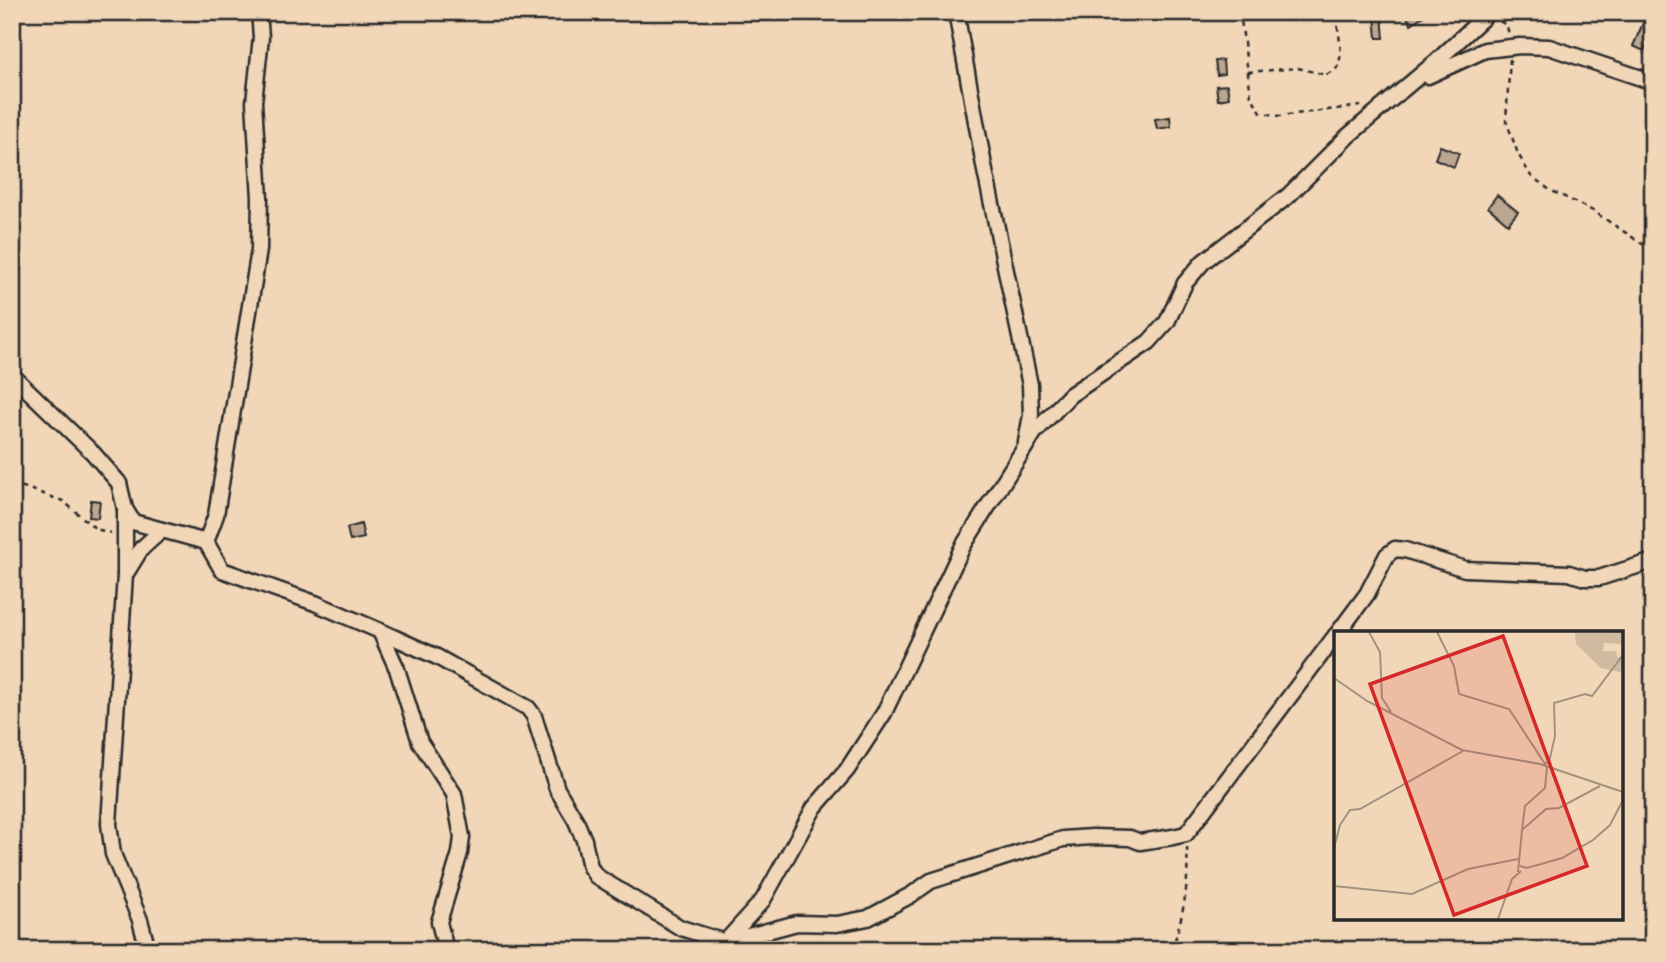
<svg xmlns="http://www.w3.org/2000/svg" width="1665" height="962" viewBox="0 0 1665 962" font-family="'Gochi Hand',sans-serif">
	<style>
		.building { fill: #baa691; stroke: #2b2b2b; stroke-width: 2 }
		.lines { fill: none; stroke-linecap: round; stroke-linejoin: round }
		.street-casing { stroke: #2b2b2b; stroke-width: 19 }
		.path { stroke: #2b2b2b; stroke-width: 2.5; stroke-dasharray: 5 5; stroke-linecap: butt }
		.street { stroke: #f1d6b8; stroke-width: 14 }
		.inset-road { fill: none; stroke: #a29280; stroke-width: 2 }
		.view { fill: #d62828; fill-opacity: 0.15; stroke: #d62828; stroke-width: 3.5 }
		.inset-edge { fill: none; stroke: #2b2b2b; stroke-width: 3.5 }
	</style>
	<rect width="100%" height="100%" fill="#f1d6b8"/>
	<filter id="ink" filterUnits="userSpaceOnUse"><feTurbulence type="fractalNoise" baseFrequency=".0143" numOctaves="2"/><feDisplacementMap in="SourceGraphic" scale="14" xChannelSelector="R" yChannelSelector="G"/><feConvolveMatrix kernelMatrix="1 2 1 2 8 2 1 2 1" color-interpolation-filters="sRGB"/></filter>
	<g filter="url(#ink)">
		<!-- building -->
		<g class="building">
			<path d="M 1414,12 L 1428,12 L 1428,13 L 1411,24 L 1407,17 Z"/>
			<path d="M 1375,16 L 1382,16 L 1384,38 L 1377,38 Z"/>
			<path d="M 1643,23 L 1653,27 L 1644,51 L 1633,46 Z"/>
			<path d="M 1223,60 L 1224,74 L 1217,75 L 1215,61 Z"/>
			<path d="M 1227,85 L 1229,98 L 1218,100 L 1216,86 Z"/>
			<path d="M 1170,117 L 1171,127 L 1157,129 L 1155,119 Z"/>
			<path d="M 1440,146 L 1459,153 L 1454,167 L 1435,159 Z"/>
			<path d="M 1497,195 L 1518,212 L 1508,224 L 1488,207 Z"/>
			<path d="M 91,500 L 100,501 L 98,518 L 89,517 Z"/>
			<path d="M 361,524 L 364,538 L 350,541 L 347,528 Z"/>
		</g>
		<g class="lines">
			<!-- street casing -->
			<g class="street-casing">
				<g id="street">
					<path d="M 956,12 L 985,171 L 1030,385 L 1031,415 L 1026,442"/>
					<path d="M 1428,76 L 1485,50 L 1520,46 L 1549,47 L 1653,82"/>
					<path d="M 12,375 L 93,453 L 119,483 L 125,509 L 125,574"/>
					<path d="M 125,509 L 133,522 L 206,542 L 222,570 L 315,603 L 380,631 L 397,669 L 420,742 L 454,794 L 462,837 L 460,853 L 439,922 L 446,950"/>
					<path d="M 206,542 L 216,515 L 259,250 L 260,198 L 254,102 L 261,37 L 259,12"/>
					<path d="M 380,631 L 437,657 L 528,708 L 534,716 L 557,789 L 576,821 L 584,840 L 590,867 L 596,876 L 681,928 L 726,942 L 797,923 L 837,924 L 868,918 L 911,895 L 931,881 L 1063,839 L 1092,837 L 1130,838 L 1140,842 L 1173,837 L 1186,834 L 1336,635"/>
					<path d="M 1338,633 L 1367,594 L 1387,555 L 1395,549 L 1405,550 L 1465,569 L 1569,573 L 1585,578 L 1599,578 L 1653,561"/>
					<path d="M 148,950 L 140,920 L 113,854 L 109,824 L 125,575 L 141,549 L 162,530"/>
					<path d="M 718,950 L 763,900 L 814,808 L 847,770 L 884,713 L 963,546 L 1034,433 L 1070,395 L 1149,342 L 1167,322 L 1185,283 L 1203,262 L 1288,196 L 1348,136 L 1438,60 L 1489,12"/>
				</g>
			</g>
			<!-- path -->
			<g class="path">
				<path d="M 1240,12 L 1251,96 L 1261,112 L 1279,116 L 1361,106"/>
				<path d="M 1500,21 L 1507,26 L 1509,35"/>
				<path d="M 1510,59 L 1506,120 L 1518,154 L 1531,176 L 1550,190 L 1593,211 L 1653,251"/>
				<path d="M 1248,72 L 1298,68 L 1326,75 C 1327,74 1335,70 1336,69 C 1345,58 1338,30 1336,17"/>
				<path d="M 12,483 L 63,501 L 96,529 L 111,533"/>
				<path d="M 1172,950 C 1184,912 1189,886 1187,847"/>
			</g>
			<!-- street -->
			<use href="#street" class="street"/>
		</g>
	</g>
	<!-- overview -->
	<g transform="translate(1334 631)">
		<rect width="289" height="289" fill="#f1d6b8"/>
		<path d="M 289,1 L 289,13 L 270,12 L 269,20 L 282,20 L 283,27 L 289,24 L 289,42 L 267,37 L 242,13 L 241,2 Z" fill="#d0baa0"/>
		<path class="inset-road" d="M 35,1 L 46,21 L 48,67 L 57,81M 103,1 L 120,35 L 125,63 L 175,78 L 213,136 L 211,157 L 191,175 L 188,199M 0,47 L 33,70 L 128,119 L 206,133 L 289,161M 211,132 L 215,131 L 221,105 L 220,72 L 251,63 L 258,65 L 289,24M 0,217 L 6,194 L 16,179 L 26,178 L 129,120M 186,235 L 193,237 L 228,227 L 259,209 L 276,194 L 289,169M 184,241 L 188,199 L 212,178 L 225,177 L 266,155M 0,255 L 78,263 L 134,238 L 184,228M 164,288 L 178,248 L 187,240"/>
		<path class="view" d="M 169,5 L 253,235 L 120,284 L 36,53 Z"/>
		<rect width="289" height="289" class="inset-edge"/>
	</g>
	<!-- margin -->
	<rect width="1665" height="962" fill="none" stroke="#f1d6b8" stroke-width="42"/>
	<rect x="21" y="21" width="1623" height="920" fill="none" stroke="#2b2b2b" stroke-width="2.5" filter="url(#ink)"/>
</svg>
